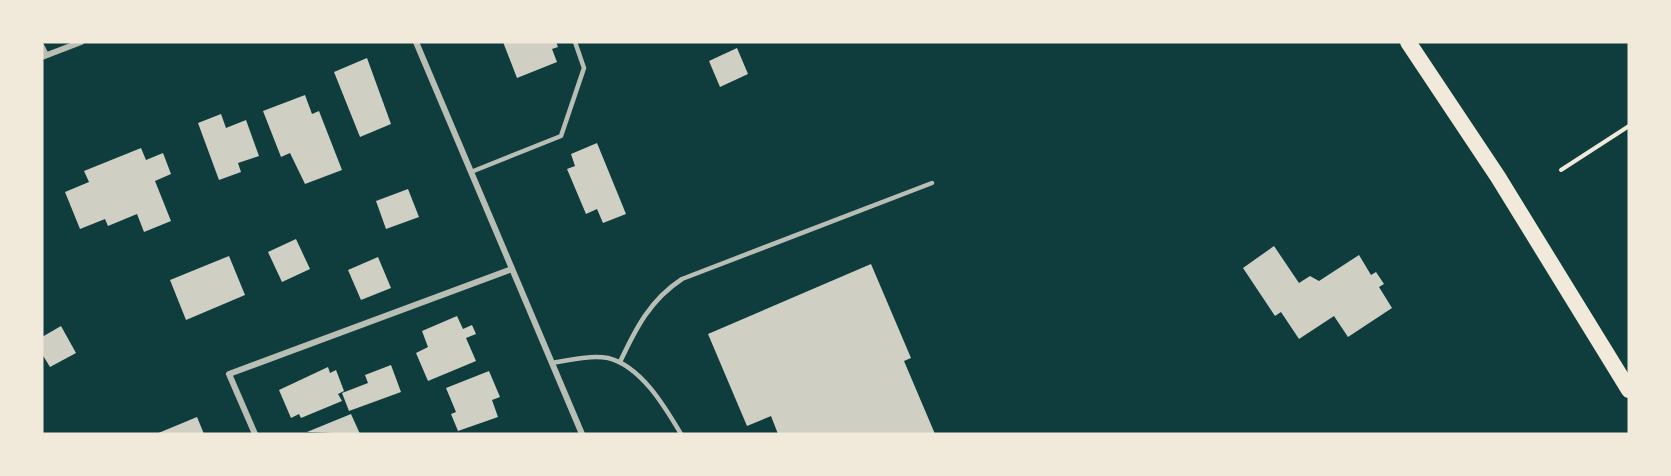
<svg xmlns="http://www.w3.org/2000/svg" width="1671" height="476" viewBox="0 0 1671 476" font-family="'DejaVu Sans',sans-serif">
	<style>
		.building { fill: #cfcfc3 }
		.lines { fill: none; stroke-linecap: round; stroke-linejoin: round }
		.path { stroke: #f1e9da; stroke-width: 4 }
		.service { stroke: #b8beb3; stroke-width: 4.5 }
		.minor { stroke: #b8beb3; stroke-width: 6 }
		.trunk { stroke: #f1e9da; stroke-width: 16 }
	</style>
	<rect width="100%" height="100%" fill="#0f3d3e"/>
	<!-- building -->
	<g class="building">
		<path d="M 503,42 L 556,42 L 558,47 L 552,49 L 557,62 L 517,78 Z"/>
		<path d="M 737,48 L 748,74 L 720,87 L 709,61 Z"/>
		<path d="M 367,58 L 391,124 L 360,137 L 334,72 Z"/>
		<path d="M 305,95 L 312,114 L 319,111 L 342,170 L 305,184 L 290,153 L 281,157 L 263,111 Z"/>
		<path d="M 221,114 L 226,128 L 246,120 L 259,156 L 238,163 L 241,172 L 219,180 L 198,123 Z"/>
		<path d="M 597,143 L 626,214 L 603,223 L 597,209 L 586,214 L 567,169 L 575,166 L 571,154 Z"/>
		<path d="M 141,148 L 146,160 L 163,153 L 171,174 L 155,181 L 171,221 L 144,232 L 137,214 L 108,226 L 105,219 L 80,229 L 65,192 L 89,182 L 84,171 Z"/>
		<path d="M 408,189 L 419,217 L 386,229 L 376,201 Z"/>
		<path d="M 296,239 L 310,269 L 282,282 L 268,252 Z"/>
		<path d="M 1274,246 L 1299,283 L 1310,276 L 1319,281 L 1359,255 L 1371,275 L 1376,272 L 1384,284 L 1379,287 L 1392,308 L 1348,337 L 1334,316 L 1299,339 L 1281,312 L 1275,316 L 1243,268 Z"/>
		<path d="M 229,256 L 245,295 L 186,320 L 170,280 Z"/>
		<path d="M 378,257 L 391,288 L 361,300 L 348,270 Z"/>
		<path d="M 871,264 L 911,358 L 904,361 L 935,434 L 778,434 L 771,416 L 747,426 L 708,334 Z"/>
		<path d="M 457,316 L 463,329 L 472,325 L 476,334 L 466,338 L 476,361 L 428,381 L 416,353 L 428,347 L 422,331 Z"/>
		<path d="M 61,326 L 76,353 L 50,367 L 42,354 L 42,337 Z"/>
		<path d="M 391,365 L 401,392 L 349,411 L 342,393 L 368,383 L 365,375 Z"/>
		<path d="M 328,367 L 330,373 L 336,370 L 344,391 L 338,394 L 342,401 L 301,418 L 299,414 L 291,418 L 279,390 Z"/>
		<path d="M 489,371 L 500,397 L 492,400 L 498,417 L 458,431 L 451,414 L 456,412 L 446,388 Z"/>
		<path d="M 351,414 L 360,434 L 307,432 Z"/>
		<path d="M 197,417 L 204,434 L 156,434 Z"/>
	</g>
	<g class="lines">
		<!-- path -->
		<path class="path" d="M 1561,170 L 1629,126"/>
		<!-- service -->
		<g class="service">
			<path d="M 471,172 L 561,136 L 584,68 L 575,42"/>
			<path d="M 620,362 C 636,328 650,300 682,279 L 932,183"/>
			<path d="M 552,363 C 570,360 590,355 608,358 C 641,366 665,407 681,434"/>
		</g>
		<!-- minor -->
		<g class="minor">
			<path d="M 416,42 L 582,434"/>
			<path d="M 42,47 L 46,55"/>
			<path d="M 42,57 L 81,42"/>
			<path d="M 255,434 L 229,374 L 512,269"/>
		</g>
		<!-- trunk -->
		<path class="trunk" d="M 1408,42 L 1498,177 L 1629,390"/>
	</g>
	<!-- border -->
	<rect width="1671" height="476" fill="none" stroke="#f1e9da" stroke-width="87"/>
</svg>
